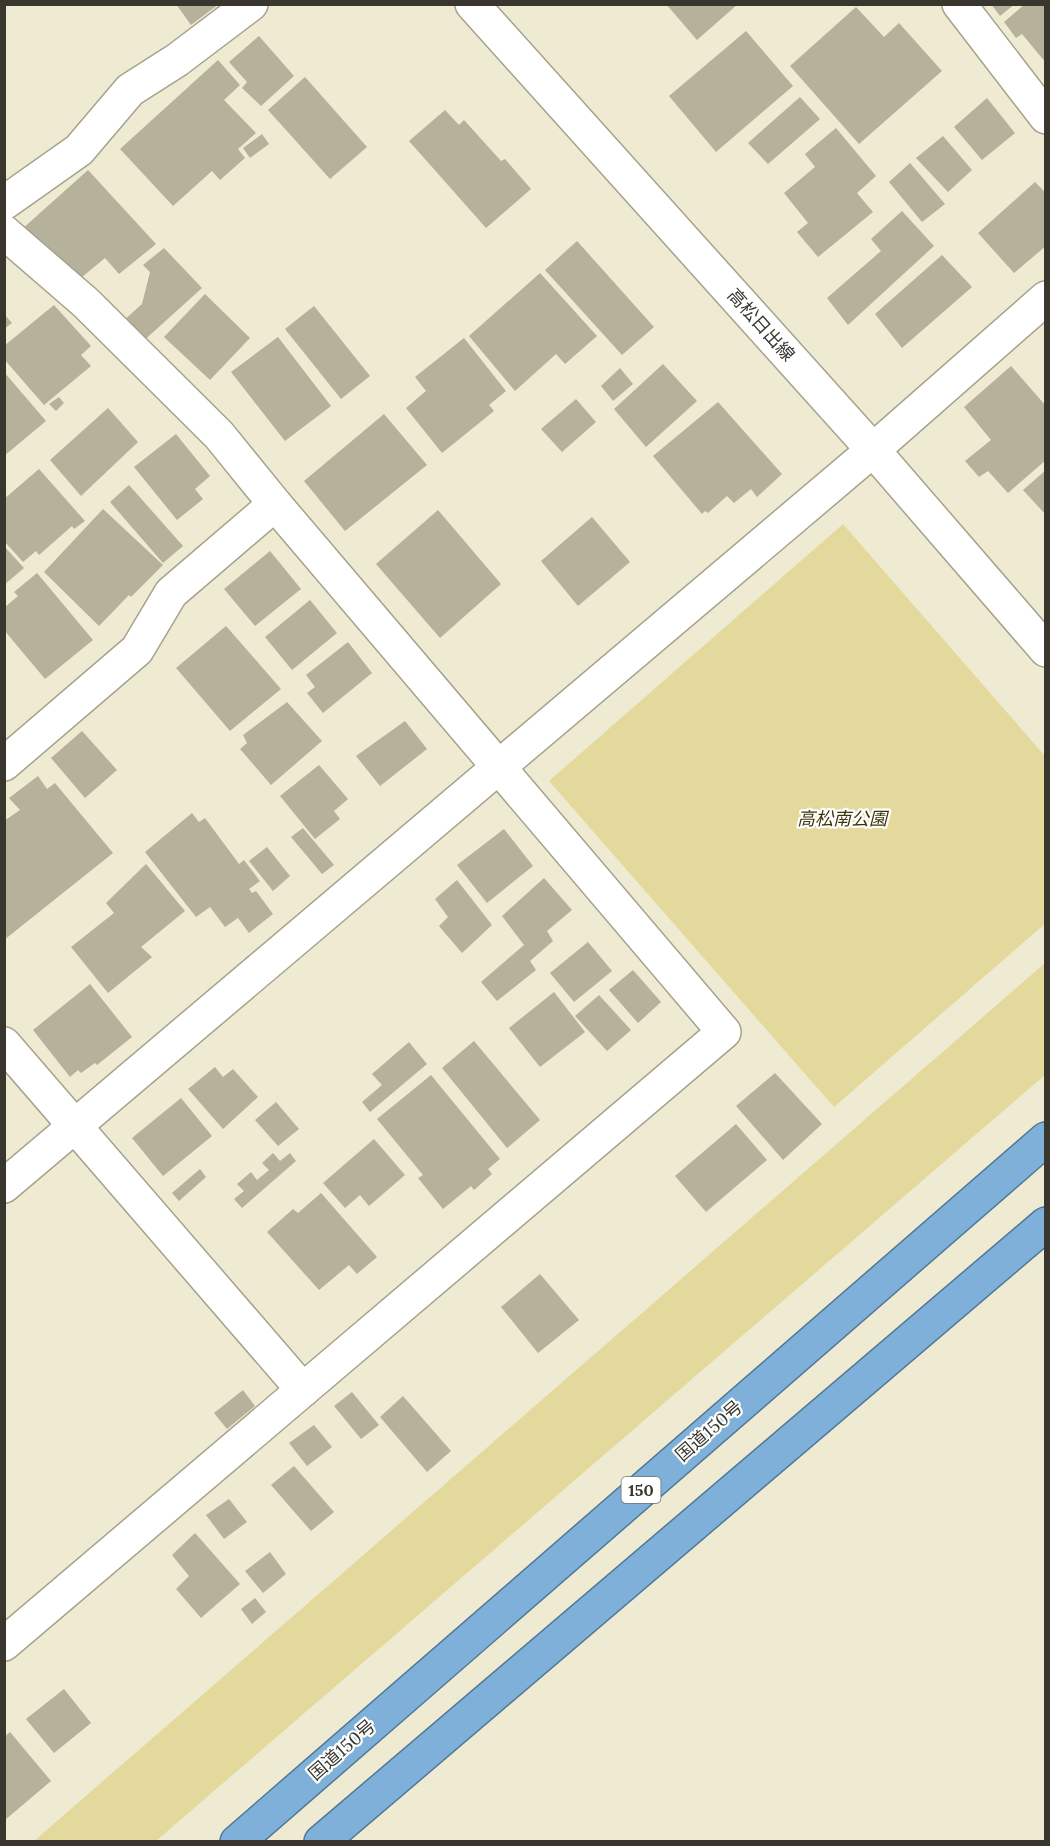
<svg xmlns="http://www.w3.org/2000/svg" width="1050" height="1846" viewBox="0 0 1050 1846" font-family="Lora,'Noto Sans JP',serif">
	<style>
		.green { fill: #e4d99d }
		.building { fill: #b5b19a }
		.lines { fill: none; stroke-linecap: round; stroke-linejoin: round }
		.minor-casing { stroke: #a6a28c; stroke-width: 36 }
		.secondary-casing { stroke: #a6a28c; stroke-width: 36 }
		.trunk-casing { stroke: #517897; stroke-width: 36 }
		.minor { stroke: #fff; stroke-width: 33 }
		.secondary { stroke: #fff; stroke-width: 33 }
		.trunk { stroke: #7eb0da; stroke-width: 33 }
		.labels { text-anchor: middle; stroke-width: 4.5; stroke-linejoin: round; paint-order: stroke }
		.shield { fill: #fff; stroke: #74726c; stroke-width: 1.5 }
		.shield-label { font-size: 16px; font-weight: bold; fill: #38362d }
		.street-label { font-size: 18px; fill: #38362d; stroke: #fff }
		.park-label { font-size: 18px; font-style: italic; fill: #3d3609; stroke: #fff }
	</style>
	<rect width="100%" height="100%" fill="#efebd2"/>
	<!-- green -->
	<g class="green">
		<path d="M 843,524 L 1045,756 L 1046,923 L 834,1107 L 549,781 Z"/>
		<path d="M 1045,963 L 1045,1075 L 156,1841 L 34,1841 Z"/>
	</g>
	<!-- building -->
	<g class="building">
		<path d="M 176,4 L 219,4 L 191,25 Z"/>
		<path d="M 666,4 L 738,4 L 697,40 Z"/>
		<path d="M 991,4 L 1015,4 L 1000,16 Z"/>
		<path d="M 1025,4 L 1046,4 L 1046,63 L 1022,34 L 1016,38 L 1004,22 Z"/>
		<path d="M 856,7 L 884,37 L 899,23 L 942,71 L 859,144 L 790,66 Z"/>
		<path d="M 746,31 L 793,86 L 716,152 L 669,96 Z"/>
		<path d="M 259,36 L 294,76 L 261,106 L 242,88 L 247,82 L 229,62 Z"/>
		<path d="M 218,60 L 240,85 L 224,100 L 256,133 L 238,149 L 245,158 L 220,180 L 212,171 L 173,206 L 120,149 Z"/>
		<path d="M 305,77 L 367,147 L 330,179 L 268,110 Z"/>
		<path d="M 800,97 L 820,119 L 768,164 L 748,143 Z"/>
		<path d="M 987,98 L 1015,133 L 982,160 L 954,127 Z"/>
		<path d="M 445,110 L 459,125 L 464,120 L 501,161 L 505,159 L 531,189 L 486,228 L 409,141 Z"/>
		<path d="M 836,128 L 876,176 L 857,193 L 873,212 L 818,257 L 797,232 L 808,223 L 784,193 L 815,167 L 805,154 Z"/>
		<path d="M 262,134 L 269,144 L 250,158 L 243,148 Z"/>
		<path d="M 943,136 L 972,170 L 948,192 L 916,158 Z"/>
		<path d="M 910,163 L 945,204 L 922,222 L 889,182 Z"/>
		<path d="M 88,170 L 156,244 L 119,274 L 105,258 L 76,282 L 21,230 Z"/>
		<path d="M 1035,182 L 1046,193 L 1046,246 L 1014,273 L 978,233 Z"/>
		<path d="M 902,211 L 934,246 L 848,325 L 827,298 L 881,251 L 871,239 Z"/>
		<path d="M 577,241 L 654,327 L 622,355 L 545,270 Z"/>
		<path d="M 164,248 L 202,288 L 140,344 L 122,322 L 142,304 L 150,272 L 143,265 Z"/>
		<path d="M 942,255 L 972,287 L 902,348 L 875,314 Z"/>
		<path d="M 540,273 L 597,336 L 565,364 L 556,354 L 515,391 L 469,336 Z"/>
		<path d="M 205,294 L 250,338 L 210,380 L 164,337 Z"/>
		<path d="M 54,305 L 91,346 L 81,355 L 91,366 L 44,405 L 4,359 L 4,346 Z"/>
		<path d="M 314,306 L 370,376 L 341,399 L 285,329 Z"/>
		<path d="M 4,314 L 12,323 L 4,329 Z"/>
		<path d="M 278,337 L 331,406 L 285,441 L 231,372 Z"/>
		<path d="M 464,338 L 506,391 L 489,405 L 494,411 L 442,453 L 406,408 L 426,391 L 415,377 Z"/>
		<path d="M 663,364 L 697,401 L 646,447 L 614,409 Z"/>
		<path d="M 1011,366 L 1046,406 L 1046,460 L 1008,493 L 988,471 L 979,477 L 965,461 L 991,440 L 964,407 Z"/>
		<path d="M 620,368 L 633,384 L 613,401 L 601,386 Z"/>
		<path d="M 4,372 L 46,421 L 4,456 Z"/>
		<path d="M 59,397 L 64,403 L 56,411 L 49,404 Z"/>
		<path d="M 576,399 L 596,422 L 562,452 L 541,429 Z"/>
		<path d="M 718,402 L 782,474 L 757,497 L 751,489 L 734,503 L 727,496 L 708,513 L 705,511 L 702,514 L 653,456 Z"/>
		<path d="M 108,408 L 138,442 L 81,496 L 50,460 Z"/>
		<path d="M 384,414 L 427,465 L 345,531 L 304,481 Z"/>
		<path d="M 176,434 L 210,476 L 195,489 L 203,499 L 177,520 L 134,467 Z"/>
		<path d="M 39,469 L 85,521 L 74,529 L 72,526 L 39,555 L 36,551 L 23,562 L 4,541 L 4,499 Z"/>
		<path d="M 1046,470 L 1046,515 L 1023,490 Z"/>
		<path d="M 129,485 L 183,546 L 163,563 L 110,502 Z"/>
		<path d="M 103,509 L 163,565 L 131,597 L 129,595 L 99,626 L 44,572 Z"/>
		<path d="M 438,510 L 501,584 L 440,638 L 376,564 Z"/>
		<path d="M 592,517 L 630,562 L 578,606 L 541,561 Z"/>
		<path d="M 4,546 L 24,568 L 4,585 Z"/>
		<path d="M 270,551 L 301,589 L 255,626 L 224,589 Z"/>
		<path d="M 37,573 L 93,640 L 45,679 L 4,630 L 4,608 L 18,596 L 14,592 Z"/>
		<path d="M 310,600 L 337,633 L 292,670 L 265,637 Z"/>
		<path d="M 226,626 L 281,689 L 230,731 L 176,668 Z"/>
		<path d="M 348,642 L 372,673 L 323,713 L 307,693 L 315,687 L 306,675 Z"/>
		<path d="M 287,702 L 322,741 L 271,785 L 240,749 L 247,743 L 243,735 Z"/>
		<path d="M 405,721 L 427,749 L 380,786 L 356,756 Z"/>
		<path d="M 82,731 L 117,770 L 85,798 L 51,758 Z"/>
		<path d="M 319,765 L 348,799 L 334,811 L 340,819 L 315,839 L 280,796 Z"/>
		<path d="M 38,776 L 47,789 L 55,783 L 113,853 L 4,940 L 4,821 L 20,810 L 9,798 Z"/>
		<path d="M 192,813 L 199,822 L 205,818 L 239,864 L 244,860 L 260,881 L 249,889 L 252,893 L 256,891 L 273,914 L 249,933 L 238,918 L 225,927 L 210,907 L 196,917 L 145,852 Z"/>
		<path d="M 303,828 L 334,865 L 322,874 L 291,837 Z"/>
		<path d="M 504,829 L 533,866 L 487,903 L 457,865 Z"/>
		<path d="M 267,847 L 290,876 L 273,891 L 249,861 Z"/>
		<path d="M 146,864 L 185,911 L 141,947 L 152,957 L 108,993 L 71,947 L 114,913 L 106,903 Z"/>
		<path d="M 544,878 L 572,910 L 547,931 L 553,941 L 530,961 L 536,970 L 497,1001 L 481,982 L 524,945 L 502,916 Z"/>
		<path d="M 457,880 L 492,925 L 462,953 L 439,926 L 448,917 L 435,899 Z"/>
		<path d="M 588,942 L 612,971 L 574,1002 L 550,973 Z"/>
		<path d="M 633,970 L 661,1002 L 638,1023 L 609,990 Z"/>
		<path d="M 90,984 L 132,1037 L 97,1065 L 95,1063 L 81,1073 L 78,1070 L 70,1077 L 33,1030 Z"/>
		<path d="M 554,992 L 585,1032 L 540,1067 L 509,1028 Z"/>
		<path d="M 599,995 L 631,1030 L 607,1051 L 575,1016 Z"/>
		<path d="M 474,1041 L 540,1120 L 507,1148 L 442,1068 Z"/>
		<path d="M 409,1042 L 427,1064 L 370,1112 L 362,1102 L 382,1085 L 372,1074 Z"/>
		<path d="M 215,1067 L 223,1077 L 233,1069 L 258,1097 L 223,1129 L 188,1089 Z"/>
		<path d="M 775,1073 L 822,1124 L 783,1160 L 736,1106 Z"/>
		<path d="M 431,1075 L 500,1159 L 488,1169 L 492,1174 L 474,1190 L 471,1186 L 443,1209 L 418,1178 L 423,1175 L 377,1119 Z"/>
		<path d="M 181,1098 L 212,1136 L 163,1176 L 132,1138 Z"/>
		<path d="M 276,1102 L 299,1129 L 278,1146 L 255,1120 Z"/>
		<path d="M 736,1124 L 767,1160 L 706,1212 L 675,1176 Z"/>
		<path d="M 374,1139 L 405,1175 L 369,1206 L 360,1195 L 345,1208 L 323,1183 Z"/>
		<path d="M 273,1153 L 280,1161 L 290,1153 L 296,1161 L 242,1208 L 234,1199 L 244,1191 L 237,1184 L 251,1172 L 257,1180 L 269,1170 L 262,1163 Z"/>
		<path d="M 200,1169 L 206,1177 L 179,1201 L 172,1193 Z"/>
		<path d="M 321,1193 L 377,1257 L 357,1274 L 349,1265 L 319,1290 L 267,1232 L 293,1209 L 298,1213 Z"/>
		<path d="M 540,1274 L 579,1320 L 538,1353 L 501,1307 Z"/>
		<path d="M 243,1390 L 255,1406 L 227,1429 L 214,1413 Z"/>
		<path d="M 352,1392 L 379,1425 L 361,1439 L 334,1406 Z"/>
		<path d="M 403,1396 L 451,1451 L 427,1472 L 380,1417 Z"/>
		<path d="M 314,1425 L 332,1447 L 307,1466 L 289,1443 Z"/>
		<path d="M 294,1466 L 334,1512 L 311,1531 L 271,1485 Z"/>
		<path d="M 229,1499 L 247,1522 L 224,1539 L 206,1515 Z"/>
		<path d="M 195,1533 L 240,1584 L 201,1618 L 176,1589 L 189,1576 L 172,1555 Z"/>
		<path d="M 270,1552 L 286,1574 L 263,1593 L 245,1571 Z"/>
		<path d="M 255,1598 L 266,1612 L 252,1624 L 241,1609 Z"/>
		<path d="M 64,1689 L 91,1723 L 54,1753 L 26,1719 Z"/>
		<path d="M 10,1732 L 51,1781 L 5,1820 L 5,1736 Z"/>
	</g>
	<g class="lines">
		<!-- minor casing -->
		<g class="minor-casing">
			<g id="minor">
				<path d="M 959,4 L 1046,117"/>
				<path d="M 4,203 L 79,150 L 130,90 L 177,60 L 251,4"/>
				<path d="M 4,232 L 86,303 L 219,435 L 275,504"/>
				<path d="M 4,764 L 137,650 L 171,593 L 275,504 L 724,1032 L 4,1644"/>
				<path d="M 4,1044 L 303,1390"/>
				<path d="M 4,1186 L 873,450 L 1046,298"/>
			</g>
		</g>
		<!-- secondary casing -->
		<g class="secondary-casing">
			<path id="secondary" d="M 472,4 L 873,450 L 1046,650"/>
		</g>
		<!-- trunk casing -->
		<g class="trunk-casing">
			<g id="trunk">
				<path d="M 237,1842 L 1046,1139"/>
				<path d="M 321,1842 L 1046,1224"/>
			</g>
		</g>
		<!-- minor -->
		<use href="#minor" class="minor"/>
		<!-- secondary -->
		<use href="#secondary" class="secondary"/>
		<!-- trunk -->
		<use href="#trunk" class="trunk"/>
	</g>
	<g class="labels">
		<!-- shield labels -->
		<rect class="shield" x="621.5" y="1477" width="39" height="26" rx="4.5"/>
		<g class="shield-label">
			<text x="641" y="1496">150</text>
		</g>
		<!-- street labels -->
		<g class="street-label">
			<text transform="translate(761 325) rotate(48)" y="6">高松日出線</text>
			<text transform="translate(709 1431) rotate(-41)" y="6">国道150号</text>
			<text transform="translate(342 1750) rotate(-41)" y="6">国道150号</text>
		</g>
		<!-- park labels -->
		<g class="park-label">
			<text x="842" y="825">高松南公園</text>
		</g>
	</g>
	<!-- border -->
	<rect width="1050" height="1846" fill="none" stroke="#38362d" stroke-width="12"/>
</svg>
